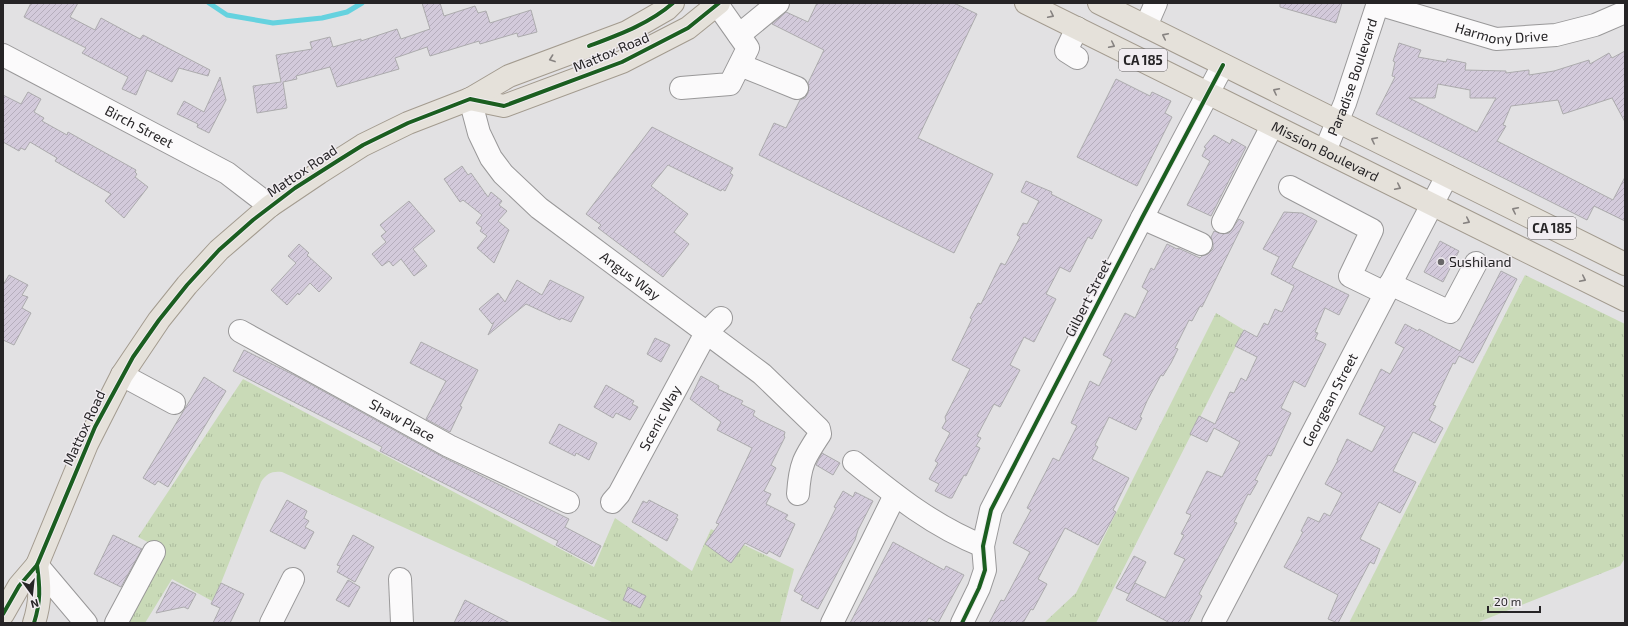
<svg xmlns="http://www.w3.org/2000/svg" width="1628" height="626" viewBox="0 0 1628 626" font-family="'Exo 2',sans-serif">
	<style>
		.grass { fill: url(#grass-tufts) }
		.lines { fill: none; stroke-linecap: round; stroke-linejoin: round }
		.stream { stroke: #65d2df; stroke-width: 5 }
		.building { fill: url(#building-hatch); stroke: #acabad; fill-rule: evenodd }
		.minor-casing { stroke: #999899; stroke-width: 24 }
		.major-casing { stroke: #a39b8f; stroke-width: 24 }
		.minor { stroke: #fbfafb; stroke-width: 22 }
		.major { stroke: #e5e1da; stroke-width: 22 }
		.cycleway-casing { stroke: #f1edf1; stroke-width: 6 }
		.cycleway { stroke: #1b5e20; stroke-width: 4 }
		.oneway { stroke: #868280 }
		.poi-dot { fill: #686668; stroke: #f1edf1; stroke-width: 1.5 }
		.labels { text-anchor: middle; stroke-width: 3; stroke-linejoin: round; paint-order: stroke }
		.shield { fill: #f1edf1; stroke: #636063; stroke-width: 1 }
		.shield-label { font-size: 13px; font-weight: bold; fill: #262426 }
		.street-label { font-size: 14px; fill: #262426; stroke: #f1edf1 }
		.poi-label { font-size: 14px; fill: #262426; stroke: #f1edf1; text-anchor: start }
	</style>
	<defs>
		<pattern id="grass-tufts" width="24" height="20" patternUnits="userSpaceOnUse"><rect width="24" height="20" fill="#c9dab7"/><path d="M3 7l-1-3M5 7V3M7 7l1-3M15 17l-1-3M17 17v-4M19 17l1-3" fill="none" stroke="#acbb9d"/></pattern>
		<pattern id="building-hatch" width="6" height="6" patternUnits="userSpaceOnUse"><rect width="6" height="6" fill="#d3cadb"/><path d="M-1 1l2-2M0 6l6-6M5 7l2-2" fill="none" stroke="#b5adbc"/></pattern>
	</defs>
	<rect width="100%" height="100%" fill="#e2e1e3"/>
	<!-- grass -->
	<g class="grass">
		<path d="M 1525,275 L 1625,324 L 1625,558 L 1620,566 L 1476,623 L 1349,623 Z"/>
		<path d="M 1216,313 L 1244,330 L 1096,623 L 1044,623 L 1076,593 Z"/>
		<path d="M 243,379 L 594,567 L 615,518 L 692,571 L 711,529 L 794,569 L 780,623 L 614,623 L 282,472 C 272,471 267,473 261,482 L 221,583 L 212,601 L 172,579 L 145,623 L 125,623 L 163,550 L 138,537 Z"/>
	</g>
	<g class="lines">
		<!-- stream -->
		<path class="stream" d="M 209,3 L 227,15 L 273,23 L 322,18 L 347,12 L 362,3"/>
	</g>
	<!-- building -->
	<g class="building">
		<path d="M 31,3 L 78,3 L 70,17 L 95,30 L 101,18 L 140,39 L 143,35 L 210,70 L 208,76 L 179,68 L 172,82 L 147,70 L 136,95 L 122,89 L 128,77 L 82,53 L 86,48 L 24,17 Z"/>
		<path d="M 422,3 L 440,3 L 444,16 L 475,6 L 478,13 L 486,11 L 490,23 L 531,10 L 537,32 L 518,37 L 517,33 L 480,44 L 479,41 L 430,56 L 427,47 L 395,58 L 399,69 L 337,87 L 330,67 L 296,76 L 297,79 L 283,82 L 287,108 L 257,113 L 253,86 L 281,82 L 276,55 L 312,49 L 310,42 L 330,37 L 333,47 L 361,39 L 361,41 L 397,29 L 401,39 L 430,29 Z"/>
		<path d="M 817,3 L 954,3 L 977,14 L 918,138 L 993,174 L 954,253 L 759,155 L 774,123 L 786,128 L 800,100 L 805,98 L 808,93 L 809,87 L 808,83 L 824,50 L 772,24 L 786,12 L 808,22 Z"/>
		<path d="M 1280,3 L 1342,3 L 1336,23 L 1280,7 Z"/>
		<path d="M 1399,43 L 1421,50 L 1418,57 L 1446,62 L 1447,59 L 1466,63 L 1465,70 L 1506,71 L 1506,73 L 1529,70 L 1529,75 L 1554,71 L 1589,60 L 1590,64 L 1609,53 L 1612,58 L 1625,51 L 1625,122 L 1612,98 L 1563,114 L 1558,100 L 1511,106 L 1503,125 L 1506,126 L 1497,141 L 1613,200 L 1625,177 L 1625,221 L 1594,206 L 1587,220 L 1376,114 L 1395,77 L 1392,76 L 1395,62 L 1393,61 ZM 1438,84 L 1470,90 L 1470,98 L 1496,98 L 1477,132 L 1409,98 L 1435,98 Z"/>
		<path d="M 220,77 L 226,100 L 209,133 L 197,127 L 198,124 L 177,114 L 184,101 L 204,112 Z"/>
		<path d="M 1116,79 L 1150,96 L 1152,92 L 1171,101 L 1165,113 L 1172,117 L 1137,186 L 1077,157 Z"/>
		<path d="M 28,92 L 41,99 L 34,112 L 44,118 L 42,121 L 67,135 L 68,132 L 136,170 L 135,172 L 137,174 L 135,177 L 148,187 L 124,218 L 105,201 L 111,194 L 55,161 L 57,158 L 30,142 L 25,150 L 21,148 L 19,151 L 3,142 L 3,95 L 21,104 Z"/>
		<path d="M 652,127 L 733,168 L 730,173 L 733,175 L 725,191 L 722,189 L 721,191 L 668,165 L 651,186 L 688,214 L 674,232 L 689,244 L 663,277 L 598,228 L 601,225 L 586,214 Z"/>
		<path d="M 1214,135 L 1230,144 L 1232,139 L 1246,147 L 1211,216 L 1187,205 L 1210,161 L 1202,156 L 1206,148 L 1204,147 Z"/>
		<path d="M 462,166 L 468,175 L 471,173 L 488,197 L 491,192 L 502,201 L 499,205 L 507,211 L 498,221 L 509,230 L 494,263 L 477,248 L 487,236 L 480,231 L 482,228 L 476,223 L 482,215 L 463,200 L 460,202 L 444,179 Z"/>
		<path d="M 1026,181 L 1052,192 L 1051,194 L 1102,220 L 1092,239 L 1088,237 L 1070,272 L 1060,267 L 1046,294 L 1056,299 L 1034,342 L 1024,337 L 1010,365 L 1020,370 L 1000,407 L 994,404 L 977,436 L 981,438 L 976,446 L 980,448 L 966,476 L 964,475 L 952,498 L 949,498 L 935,491 L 939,484 L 929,479 L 938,463 L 935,461 L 950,433 L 942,428 L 946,421 L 945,417 L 970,369 L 952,360 L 972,319 L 970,318 L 978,303 L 981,304 L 1001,263 L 1005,265 L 1020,237 L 1017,235 L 1023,223 L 1027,224 L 1039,201 L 1021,192 Z"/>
		<path d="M 409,201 L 435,231 L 413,249 L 427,266 L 414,276 L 401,259 L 393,266 L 389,261 L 382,266 L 372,254 L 386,242 L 381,236 L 386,232 L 380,225 Z"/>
		<path d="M 1284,212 L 1302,213 L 1317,221 L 1292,267 L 1349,295 L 1339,315 L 1325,308 L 1315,332 L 1318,333 L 1315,339 L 1326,344 L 1305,387 L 1294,381 L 1281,408 L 1291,413 L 1271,456 L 1268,455 L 1255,480 L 1258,481 L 1250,495 L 1248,494 L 1234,522 L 1237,523 L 1199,594 L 1202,596 L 1188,623 L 1170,623 L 1126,600 L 1135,583 L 1165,598 L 1185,559 L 1174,554 L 1184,535 L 1181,534 L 1191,515 L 1186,513 L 1207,471 L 1222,477 L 1240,442 L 1214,428 L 1207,442 L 1190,434 L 1199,416 L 1215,424 L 1230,392 L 1234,393 L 1241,378 L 1246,381 L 1257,357 L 1235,346 L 1244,330 L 1257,337 L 1264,323 L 1268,325 L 1275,309 L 1282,312 L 1294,286 L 1271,274 L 1279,257 L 1263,249 Z"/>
		<path d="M 1239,219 L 1244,222 L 1202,307 L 1200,306 L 1192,321 L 1189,320 L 1175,348 L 1178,349 L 1171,363 L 1163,376 L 1161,375 L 1147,401 L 1140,417 L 1142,418 L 1136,430 L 1109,417 L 1095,445 L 1098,447 L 1092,459 L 1129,478 L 1113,510 L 1116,512 L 1098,545 L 1065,528 L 1038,579 L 1047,584 L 1033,610 L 1031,609 L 1023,623 L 989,623 L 1001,600 L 1004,601 L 1030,552 L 1013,543 L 1031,510 L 1027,508 L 1053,458 L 1059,461 L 1077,426 L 1071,423 L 1090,381 L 1099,386 L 1112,360 L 1103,355 L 1125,313 L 1135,318 L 1148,291 L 1142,287 L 1151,268 L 1154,270 L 1167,244 L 1177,249 L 1178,248 L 1200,258 L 1202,256 L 1208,254 L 1213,249 L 1213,243 L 1211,237 L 1214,231 L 1223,234 L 1229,233 Z"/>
		<path d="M 1440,241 L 1459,251 L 1443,282 L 1424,272 Z"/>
		<path d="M 299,244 L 309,253 L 307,255 L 332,278 L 319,292 L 310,283 L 299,295 L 298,293 L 287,305 L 271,290 L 296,263 L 288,256 Z"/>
		<path d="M 1501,271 L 1517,279 L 1480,351 L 1473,363 L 1459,356 L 1455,364 L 1453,363 L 1433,405 L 1436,406 L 1429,420 L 1443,428 L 1435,443 L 1413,432 L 1393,471 L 1416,482 L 1400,513 L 1379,502 L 1360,539 L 1380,549 L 1374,564 L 1370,562 L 1338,623 L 1328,619 L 1338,595 L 1284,567 L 1303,532 L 1301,531 L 1308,517 L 1319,522 L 1324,513 L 1330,516 L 1342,493 L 1325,484 L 1338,460 L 1337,460 L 1347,439 L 1372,452 L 1385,427 L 1359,414 L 1381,369 L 1390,374 L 1404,348 L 1395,343 L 1405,324 L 1418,331 L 1419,329 L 1460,351 Z"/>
		<path d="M 9,275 L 28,285 L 22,295 L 28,297 L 22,308 L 31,313 L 14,345 L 3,340 L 3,285 Z"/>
		<path d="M 517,280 L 542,295 L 550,280 L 584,297 L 571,322 L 561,318 L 560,320 L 526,304 L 488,335 L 494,322 L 492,324 L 479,309 L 498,293 L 505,302 Z"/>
		<path d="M 655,338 L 670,345 L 661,362 L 647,354 Z"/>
		<path d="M 421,342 L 478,370 L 460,406 L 462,407 L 450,432 L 426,419 L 446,381 L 410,363 Z"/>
		<path d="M 244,350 L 294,375 L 443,457 L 569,519 L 565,527 L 601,546 L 592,564 L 556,545 L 558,541 L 380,451 L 382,447 L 233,371 Z"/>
		<path d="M 701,376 L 719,386 L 718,389 L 743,401 L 741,404 L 755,411 L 753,415 L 760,420 L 785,432 L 784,436 L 785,437 L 771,465 L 776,468 L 764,491 L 771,494 L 766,504 L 788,515 L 785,519 L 795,524 L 780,557 L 769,551 L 767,554 L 745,543 L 731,563 L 705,544 L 719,524 L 716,523 L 752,448 L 717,430 L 721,422 L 690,399 Z"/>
		<path d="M 204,377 L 226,391 L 168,487 L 158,481 L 155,485 L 143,478 Z"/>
		<path d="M 606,385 L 634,401 L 632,404 L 638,407 L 630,420 L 616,413 L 613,418 L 594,407 Z"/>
		<path d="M 559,424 L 597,443 L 589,460 L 576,453 L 575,456 L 549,443 Z"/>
		<path d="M 822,453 L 840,463 L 833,475 L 816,465 Z"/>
		<path d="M 843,491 L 853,497 L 855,492 L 873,501 L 858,530 L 855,540 L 818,609 L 801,600 L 803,596 L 794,591 L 836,508 L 834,507 Z"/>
		<path d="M 287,500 L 307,511 L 304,518 L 309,521 L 305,527 L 314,532 L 305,549 L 270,531 Z"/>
		<path d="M 649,500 L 678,515 L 676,518 L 678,519 L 667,541 L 632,522 L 643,501 L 647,503 Z"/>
		<path d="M 113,535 L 142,549 L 121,587 L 94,574 Z"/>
		<path d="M 353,535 L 374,547 L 355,582 L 337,572 L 340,566 L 337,565 Z"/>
		<path d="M 893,542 L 944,570 L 946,566 L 964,575 L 938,623 L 929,618 L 926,623 L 850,623 Z"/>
		<path d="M 1134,556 L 1146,562 L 1129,594 L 1116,588 Z"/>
		<path d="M 348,580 L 360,587 L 349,607 L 336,600 Z"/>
		<path d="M 172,582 L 196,594 L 188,609 L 184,607 L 156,613 Z"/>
		<path d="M 221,583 L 244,594 L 230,623 L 213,623 L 220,608 L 211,604 Z"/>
		<path d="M 628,587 L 646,596 L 640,608 L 623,600 Z"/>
		<path d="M 465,600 L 510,623 L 454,623 Z"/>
	</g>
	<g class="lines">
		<!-- minor casing -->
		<g class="minor-casing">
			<g id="minor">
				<path id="s1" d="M 1378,4 L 1496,39 L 1556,35 L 1595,25 L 1625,12"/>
				<path d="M 1146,26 L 1156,3"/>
				<path d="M 739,35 L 778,3"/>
				<path id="s2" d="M 3,55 L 227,173 L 270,206"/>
				<path d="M 1077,58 L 1066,51 L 1077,28"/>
				<path d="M 740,65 L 797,88"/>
				<path d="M 681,88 L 730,84 L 748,48 L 717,4"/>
				<path id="s3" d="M 470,99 L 479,133 L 491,158 L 503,174 L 539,208 L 762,374 L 819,429 L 820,434 C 804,458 800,464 798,494"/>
				<path id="s4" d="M 1325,151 L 1345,103 L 1378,3"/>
				<path d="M 1290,187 L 1372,230 L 1350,276 L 1385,293"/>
				<path d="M 1142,218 L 1201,244"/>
				<path d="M 1223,222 L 1272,126"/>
				<path d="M 1390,284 L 1450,312 L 1476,263"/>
				<path id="s5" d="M 240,331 L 449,446 L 568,502"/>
				<path d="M 122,375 L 174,403"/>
				<path d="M 854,462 C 896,496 933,526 983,546"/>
				<path id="s6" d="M 612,502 L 619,494 L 706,333 L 721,318"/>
				<path d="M 37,565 L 86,623"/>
				<path d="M 400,579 L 402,623"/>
				<path d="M 116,623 L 154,552"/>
				<path d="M 271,623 L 293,579"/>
				<path d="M 832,623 L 895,495"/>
				<path d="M 962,623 L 979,588 L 985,570 L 983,546 L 991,510 L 1142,218 L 1223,65"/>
				<path id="s7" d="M 1213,623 L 1447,176"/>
			</g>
		</g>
		<!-- major casing -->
		<g class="major-casing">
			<g id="major">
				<path id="s8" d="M 1026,3 L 1625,300"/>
				<path d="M 1099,3 L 1625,264"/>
				<path d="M 470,99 L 504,106 L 622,62 L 688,28 L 719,3"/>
				<path d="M 3,614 L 19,586 L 37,565 L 87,444 L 122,375 L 159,320 L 187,285 L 219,250 L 270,206 L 319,173 L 363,145 L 408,123 L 470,99 L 509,76 L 627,32 L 667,9 L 673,3"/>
				<path d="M 34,623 C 41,601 40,587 37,565"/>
			</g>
		</g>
		<!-- minor -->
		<use href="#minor" class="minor"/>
		<!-- major -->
		<use href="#major" class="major"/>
		<!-- cycleway casing -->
		<g class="cycleway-casing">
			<g id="cycleway">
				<path d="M 589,46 C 618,35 649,24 673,3"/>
				<path d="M 3,614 L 19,586 L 37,565 L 95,427 L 133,357 L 159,320 L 187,285 L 219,250 L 253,220 L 295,188 L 339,160 L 363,145 L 408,123 L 470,99 L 504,106 L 622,62 L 688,28 L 719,3"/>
				<path d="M 34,623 C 41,601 40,587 37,565"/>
				<path d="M 962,623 L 979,588 L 985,570 L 983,546 L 991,510 L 1142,218 L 1223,65"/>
			</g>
		</g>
		<!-- cycleway -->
		<use href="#cycleway" class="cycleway"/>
	</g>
	<!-- one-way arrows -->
	<defs><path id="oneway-chevron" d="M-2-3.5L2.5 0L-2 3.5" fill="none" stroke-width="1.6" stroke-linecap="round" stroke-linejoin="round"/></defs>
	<g class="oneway">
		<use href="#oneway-chevron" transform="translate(1051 15) rotate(26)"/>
		<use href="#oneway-chevron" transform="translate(1165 36) rotate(-154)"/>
		<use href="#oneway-chevron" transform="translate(1112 45) rotate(26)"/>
		<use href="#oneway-chevron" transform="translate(552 59) rotate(160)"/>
		<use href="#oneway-chevron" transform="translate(1276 91) rotate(-153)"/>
		<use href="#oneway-chevron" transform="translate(1374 140) rotate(-153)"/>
		<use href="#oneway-chevron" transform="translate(1398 187) rotate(26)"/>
		<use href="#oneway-chevron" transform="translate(1515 210) rotate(-154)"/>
		<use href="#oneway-chevron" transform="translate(1467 221) rotate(26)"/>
		<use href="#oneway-chevron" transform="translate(1583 279) rotate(26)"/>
	</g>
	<!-- markers -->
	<circle class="poi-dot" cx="1441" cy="262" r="4"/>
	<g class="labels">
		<!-- shield labels -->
		<g class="shield">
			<rect x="1119" y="49" width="48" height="22" rx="3"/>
			<rect x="1528" y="217" width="48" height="22" rx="3"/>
		</g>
		<g class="shield-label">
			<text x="1143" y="65">CA 185</text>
			<text x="1552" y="233">CA 185</text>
		</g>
		<!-- street labels -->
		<g class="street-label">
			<text dy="5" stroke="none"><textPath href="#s1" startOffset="128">Harmony Drive</textPath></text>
			<text transform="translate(611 52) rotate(-23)" y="5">Mattox Road</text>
			<text dy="5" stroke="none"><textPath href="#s4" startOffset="79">Paradise Boulevard</textPath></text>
			<text dy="5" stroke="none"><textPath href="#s2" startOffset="154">Birch Street</textPath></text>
			<text dy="5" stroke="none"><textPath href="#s8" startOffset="334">Mission Boulevard</textPath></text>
			<text transform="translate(302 171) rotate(-34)" y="5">Mattox Road</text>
			<text dy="5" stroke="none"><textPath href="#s3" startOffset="246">Angus Way</textPath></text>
			<text transform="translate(1088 298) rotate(-63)" y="5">Gilbert Street</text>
			<text dy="5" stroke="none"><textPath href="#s7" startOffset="252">Georgean Street</textPath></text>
			<text dy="5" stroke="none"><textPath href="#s6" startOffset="97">Scenic Way</textPath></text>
			<text dy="5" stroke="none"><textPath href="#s5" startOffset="185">Shaw Place</textPath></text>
			<text transform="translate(84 428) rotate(-65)" y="5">Mattox Road</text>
		</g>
		<!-- poi labels -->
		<g class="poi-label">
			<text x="1449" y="267">Sushiland</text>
		</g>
	</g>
	<!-- border -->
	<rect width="1628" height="626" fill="none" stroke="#262426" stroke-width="8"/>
	<!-- north arrow -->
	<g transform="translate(32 594) rotate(165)" stroke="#f1edf1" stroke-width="3" paint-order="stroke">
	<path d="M0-3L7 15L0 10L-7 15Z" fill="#262426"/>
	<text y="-6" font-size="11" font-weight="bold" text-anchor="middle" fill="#262426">N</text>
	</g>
	<!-- scale -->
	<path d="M1488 606v6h52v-6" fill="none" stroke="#262426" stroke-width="2"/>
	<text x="1494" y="606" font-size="12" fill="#262426" stroke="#f1edf1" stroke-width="3" paint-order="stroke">20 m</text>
</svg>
